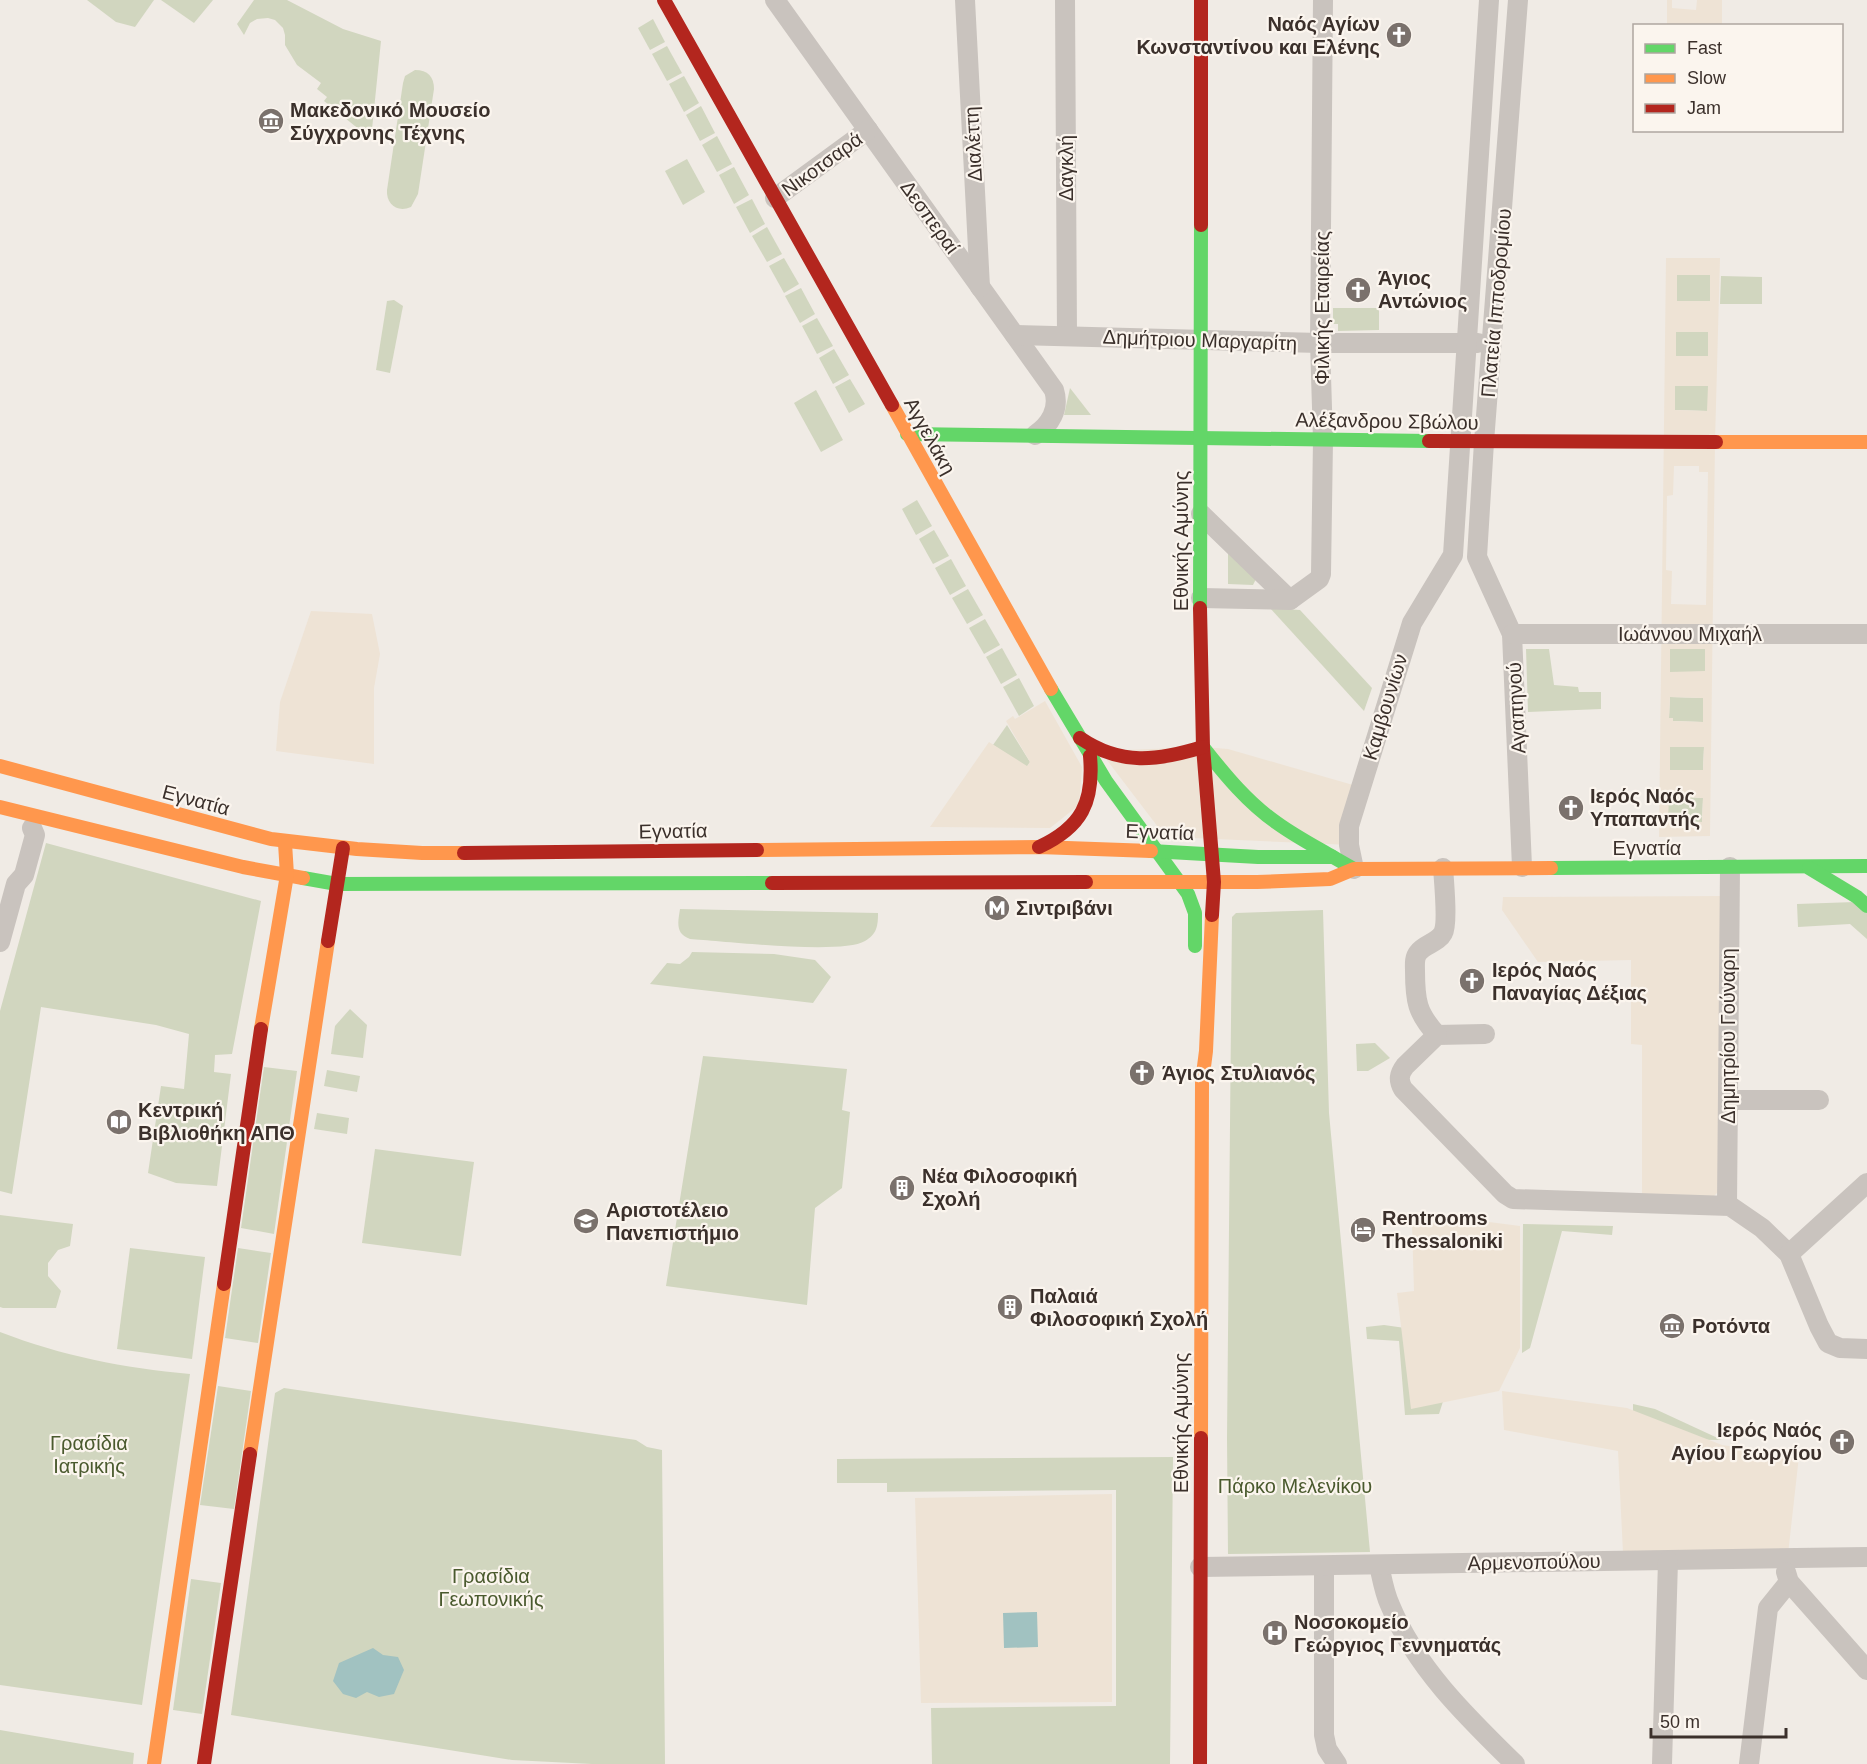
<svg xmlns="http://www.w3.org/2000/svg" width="1867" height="1764" viewBox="0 0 1867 1764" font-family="Arial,sans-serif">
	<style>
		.green { fill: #d1d6bf }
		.plaza { fill: #eee3d5; fill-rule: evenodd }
		.water { fill: #a1c2c1 }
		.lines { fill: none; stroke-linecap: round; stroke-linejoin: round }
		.street { stroke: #c9c3be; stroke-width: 20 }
		.fast { stroke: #63d668; stroke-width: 14 }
		.slow { stroke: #ff974d; stroke-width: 14 }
		.jam { stroke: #b3261e; stroke-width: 14 }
		.labels { text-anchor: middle; stroke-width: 4.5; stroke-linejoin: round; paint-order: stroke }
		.poi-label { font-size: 20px; font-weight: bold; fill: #3b302b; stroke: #fbf5ee; text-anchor: start }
		.street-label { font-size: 20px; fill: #3b302b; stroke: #fbf5ee }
		.park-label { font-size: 20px; fill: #4a5a2e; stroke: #fbf5ee }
	</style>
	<rect width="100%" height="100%" fill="#f0ebe5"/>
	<!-- green -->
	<g class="green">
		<path d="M 87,0 L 154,0 L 135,27 L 116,22 Z"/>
		<path d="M 161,0 L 213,0 L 194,23 Z"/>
		<path d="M 254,0 L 287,0 L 343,29 L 381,41 L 371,139 L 324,101 L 327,97 L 317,89 L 321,83 L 297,65 L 285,45 L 285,35 L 283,28 L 275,20 L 268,18 L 257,19 L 250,23 L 244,35 L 237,24 Z"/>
		<path d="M 653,19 L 665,42 L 650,50 L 638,28 Z"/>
		<path d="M 667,46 L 682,73 L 667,81 L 652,54 Z"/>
		<path d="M 415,70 C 428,70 434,77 434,89 L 418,194 L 411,207 C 397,213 386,204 387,190 L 403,83 L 405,76 Z"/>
		<path d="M 684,76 L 699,103 L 684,112 L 669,84 Z"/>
		<path d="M 701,106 L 715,133 L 700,141 L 686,115 Z"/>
		<path d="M 717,136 L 732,164 L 717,172 L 702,145 Z"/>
		<path d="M 687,159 L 705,192 L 683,205 L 665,171 Z"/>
		<path d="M 734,167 L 749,195 L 734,204 L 719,175 Z"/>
		<path d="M 752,199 L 765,224 L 750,233 L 736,207 Z"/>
		<path d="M 767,227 L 782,254 L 767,262 L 752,236 Z"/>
		<path d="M 784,258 L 799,284 L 784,293 L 769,266 Z"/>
		<path d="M 1677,275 L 1710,275 L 1710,302 L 1677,301 Z"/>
		<path d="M 1721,276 L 1762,277 L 1762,304 L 1720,304 Z"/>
		<path d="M 801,288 L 815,314 L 800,323 L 785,296 Z"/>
		<path d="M 394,300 L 403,306 L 390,373 L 376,370 L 387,301 Z"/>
		<path d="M 1333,308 L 1379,308 L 1379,330 L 1338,331 L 1338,324 L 1333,324 Z"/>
		<path d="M 817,318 L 833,346 L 817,354 L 802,326 Z"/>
		<path d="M 1676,332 L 1709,332 L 1708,356 L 1676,356 Z"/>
		<path d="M 834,349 L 849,375 L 833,384 L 819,358 Z"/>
		<path d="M 850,379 L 865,404 L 849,413 L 835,387 Z"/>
		<path d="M 1675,385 L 1708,386 L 1708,411 L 1675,410 Z"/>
		<path d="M 1070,388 L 1091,415 L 1064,415 Z"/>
		<path d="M 816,390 L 843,440 L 821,452 L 794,403 Z"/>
		<path d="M 917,500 L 932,526 L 916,535 L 902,509 Z"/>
		<path d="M 934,530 L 949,556 L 933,564 L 919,539 Z"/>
		<path d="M 1228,551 L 1256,579 L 1253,585 L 1228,584 Z"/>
		<path d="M 951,559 L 966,586 L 950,595 L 935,568 Z"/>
		<path d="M 968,589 L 983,615 L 967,624 L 952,598 Z"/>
		<path d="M 1270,608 L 1300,610 L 1372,688 L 1364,711 Z"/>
		<path d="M 985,619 L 1000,645 L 984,654 L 969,628 Z"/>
		<path d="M 1002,648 L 1017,675 L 1001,684 L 986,657 Z"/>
		<path d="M 1526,649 L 1549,649 L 1554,685 L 1578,687 L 1579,692 L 1601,692 L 1601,709 L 1528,712 Z"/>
		<rect x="1670" y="649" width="35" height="23"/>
		<path d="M 1019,678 L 1034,706 L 1019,716 L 1003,687 Z"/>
		<path d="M 1670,697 L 1703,698 L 1703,722 L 1673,721 L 1669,718 Z"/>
		<path d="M 1007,725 L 1030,762 L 1027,767 L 993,745 Z"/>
		<path d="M 1670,746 L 1704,747 L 1703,770 L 1670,770 Z"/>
		<path d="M 1668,796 L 1703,798 L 1702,822 L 1668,821 Z"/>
		<path d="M 46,843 L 261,901 L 232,1054 L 215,1055 L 214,1072 L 231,1074 L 217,1186 L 176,1183 L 148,1173 L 161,1086 L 184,1089 L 189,1034 L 156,1025 L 41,1007 L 12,1194 L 0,1191 L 0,1011 Z"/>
		<path d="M 1855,902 L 1867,913 L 1867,939 L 1850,924 L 1798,927 L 1797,904 Z"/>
		<path d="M 680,909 L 878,913 C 878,926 877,934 865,941 C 842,955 723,941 690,939 C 675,934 678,922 680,909 Z"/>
		<path d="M 1323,910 L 1329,1113 L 1370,1552 L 1228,1554 L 1227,1438 L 1232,917 L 1236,913 Z"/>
		<path d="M 692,952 L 774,954 L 815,960 L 831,977 L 813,1003 L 650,984 L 667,963 L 680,964 L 689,957 Z"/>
		<path d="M 350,1009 L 367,1025 L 363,1058 L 331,1054 L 335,1026 Z"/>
		<path d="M 1375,1043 L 1390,1058 L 1368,1071 L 1357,1071 L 1356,1044 Z"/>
		<path d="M 703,1056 L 847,1069 L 842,1110 L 850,1112 L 842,1188 L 815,1208 L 807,1305 L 666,1286 Z"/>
		<path d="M 264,1067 L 297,1071 L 288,1134 L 255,1129 Z"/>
		<path d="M 327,1070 L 360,1076 L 357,1092 L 324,1086 Z"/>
		<path d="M 317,1113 L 349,1118 L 347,1134 L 314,1129 Z"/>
		<path d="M 254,1137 L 287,1142 L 274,1234 L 241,1228 Z"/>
		<path d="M 375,1149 L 474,1162 L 461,1256 L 362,1243 Z"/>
		<path d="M 0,1215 L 73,1224 L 70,1246 L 58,1250 L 48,1263 L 48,1276 L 61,1291 L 56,1308 L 3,1308 L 0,1307 Z"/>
		<path d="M 1523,1224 L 1613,1226 L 1612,1235 L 1562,1231 L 1530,1348 L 1522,1353 Z"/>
		<path d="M 130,1248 L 205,1257 L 192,1359 L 117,1349 Z"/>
		<path d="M 238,1248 L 271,1253 L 258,1343 L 225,1338 Z"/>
		<path d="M 1384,1325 L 1405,1328 L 1446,1392 L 1439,1414 L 1405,1415 L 1399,1341 L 1367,1339 L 1366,1327 Z"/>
		<path d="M 0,1332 C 62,1356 124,1368 190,1374 L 142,1705 L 0,1685 Z"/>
		<path d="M 218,1386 L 251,1391 L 234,1509 L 200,1505 Z"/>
		<path d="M 284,1388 L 636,1440 L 647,1447 L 662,1450 L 665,1764 L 592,1764 L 512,1760 L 231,1715 L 275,1393 Z"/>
		<path d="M 1633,1404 L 1655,1409 L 1722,1440 L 1633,1439 Z"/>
		<path d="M 1173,1457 L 1170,1764 L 932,1764 L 931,1708 L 1116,1706 L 1116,1490 L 887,1492 L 887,1483 L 837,1483 L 837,1459 Z"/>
		<path d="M 191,1579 L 221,1583 L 202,1714 L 173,1710 Z"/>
		<path d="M 0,1730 L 134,1753 L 133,1764 L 0,1764 Z"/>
	</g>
	<!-- plaza -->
	<g class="plaza">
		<path d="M 1667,0 L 1672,0 L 1672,8 L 1696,10 L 1697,0 L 1722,0 L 1722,25 L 1667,25 Z"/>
		<path d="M 1666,258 L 1720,258 L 1715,441 L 1710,836 L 1659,837 ZM 1677,275 L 1710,275 L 1710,301 L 1677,301 ZM 1676,332 L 1708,332 L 1708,356 L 1676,356 ZM 1675,386 L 1708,386 L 1707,411 L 1675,410 ZM 1674,466 L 1699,466 L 1699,472 L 1708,472 L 1706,605 L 1671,604 L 1672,571 L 1666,570 L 1667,496 L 1673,495 ZM 1670,649 L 1705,649 L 1705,671 L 1670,672 ZM 1670,697 L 1703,698 L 1703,722 L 1673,721 L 1673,718 L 1669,718 ZM 1670,747 L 1704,747 L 1703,770 L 1670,770 ZM 1669,796 L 1703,798 L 1702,822 L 1668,821 Z"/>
		<path d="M 311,611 L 372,614 L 380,654 L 374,688 L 374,764 L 276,751 L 280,702 Z"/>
		<path d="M 1045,701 L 1082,767 L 1079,805 L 1050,828 L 930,827 L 989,742 L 1027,766 L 1030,762 L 1006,721 L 1013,716 L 1015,719 Z"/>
		<path d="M 1203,747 L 1228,749 L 1360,787 L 1351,845 L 1170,837 L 1158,827 L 1100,751 Z"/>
		<path d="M 1723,896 L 1720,1190 L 1710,1200 L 1642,1199 L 1642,1045 L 1631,1044 L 1631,960 L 1538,962 L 1502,910 L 1503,897 Z"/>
		<path d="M 1466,1219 L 1520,1226 L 1520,1348 L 1499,1391 L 1411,1409 L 1397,1293 L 1414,1291 L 1412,1224 Z"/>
		<path d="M 1502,1391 L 1627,1408 L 1722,1445 L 1799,1456 L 1788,1554 L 1623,1553 L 1618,1451 L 1504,1430 Z"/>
		<path d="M 1112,1494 L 1112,1702 L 921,1703 L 915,1498 Z"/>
	</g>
	<!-- water -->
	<g class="water">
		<path d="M 1037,1612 L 1038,1647 L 1004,1648 L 1003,1613 Z"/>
		<path d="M 373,1648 L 383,1655 L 398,1657 L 404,1670 L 394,1694 L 379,1697 L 367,1692 L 356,1698 L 343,1694 L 333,1681 L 339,1663 Z"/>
	</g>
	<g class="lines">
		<!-- street -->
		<g class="street">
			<path d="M 775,0 L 1054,390 C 1060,409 1050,425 1035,435"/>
			<path d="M 965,0 L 980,287"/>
			<path d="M 1065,0 L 1067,336"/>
			<path d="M 1518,0 L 1484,442 L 1477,557 L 1512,634 L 1522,867"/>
			<path d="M 775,198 L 868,130"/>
			<path d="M 1015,335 L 1320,343 L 1478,343"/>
			<path d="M 1201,514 L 1290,600"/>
			<path d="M 1201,598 L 1290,600 L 1319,579 L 1321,574 L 1323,440 L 1320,343 L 1323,0"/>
			<path d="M 1512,634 L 1867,634"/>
			<path d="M 1354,869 L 1349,845 L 1349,826 L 1412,623 L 1453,555 L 1489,0"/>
			<path d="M 0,942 L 16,884 L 24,875 L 35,835 L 32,828"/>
			<path d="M 1485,1034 L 1437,1035 L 1405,1066 C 1399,1074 1398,1080 1403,1089 L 1505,1194 L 1513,1199 L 1730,1206 L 1762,1228 L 1789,1254 L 1819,1326 L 1828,1343 L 1840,1348 L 1867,1349"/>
			<path d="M 1437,1035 C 1417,1013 1415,1001 1415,971 C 1415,965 1414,958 1418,953 C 1424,944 1438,943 1443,933 C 1448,924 1444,881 1443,868"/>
			<path d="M 1728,1100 L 1819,1100"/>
			<path d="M 1727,1205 L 1730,867"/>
			<path d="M 1789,1254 L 1867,1183"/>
			<path d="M 1379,1565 C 1382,1578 1384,1592 1390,1605 C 1416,1668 1468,1718 1515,1764"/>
			<path d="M 1324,1566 L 1324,1735 L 1327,1749 L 1337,1764"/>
			<path d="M 1200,1567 L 1867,1557"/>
			<path d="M 1786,1572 L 1789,1582 L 1867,1670"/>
			<path d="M 1662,1764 L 1668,1561"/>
			<path d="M 1749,1764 L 1768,1608 L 1789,1582"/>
		</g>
		<!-- fast -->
		<g class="fast">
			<path d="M 907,434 L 1429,441"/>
			<path d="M 1200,608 L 1201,225"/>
			<path d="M 1051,689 L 1106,781 L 1188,894 L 1195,913 L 1195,946"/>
			<path d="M 1203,747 C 1225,775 1248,803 1277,823 C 1295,836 1314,846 1333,857"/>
			<path d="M 1151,851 L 1258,857 L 1333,857 L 1354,869"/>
			<path d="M 1551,868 L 1867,866"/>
			<path d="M 1809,868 L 1857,897 L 1867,906"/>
			<path d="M 303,878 L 337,884 L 772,883"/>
		</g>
		<!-- slow -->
		<g class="slow">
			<path d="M 892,405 L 1051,689"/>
			<path d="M 1716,442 L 1867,442"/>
			<path d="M 0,766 L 271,839 L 357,849 L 422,853 L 464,853"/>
			<path d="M 0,807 L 243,867 L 303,878"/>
			<path d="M 757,850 L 1039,847 L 1151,851"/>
			<path d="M 1086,882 L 1257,882 L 1330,879 L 1354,869 L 1551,868"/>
			<path d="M 261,1029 L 287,875 L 285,843"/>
			<path d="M 1201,1438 L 1202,1082 L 1206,1051 L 1212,915"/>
			<path d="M 250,1454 L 328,941"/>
			<path d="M 154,1764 L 224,1284"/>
		</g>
		<!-- jam -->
		<g class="jam">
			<path d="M 664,0 L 892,405"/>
			<path d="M 1201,225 L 1201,0"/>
			<path d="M 1429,441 L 1716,442"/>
			<path d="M 1200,608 L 1203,747 L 1214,882 L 1212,915"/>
			<path d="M 1080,738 C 1121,766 1157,761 1203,747"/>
			<path d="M 1039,847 C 1082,827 1094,802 1090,756"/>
			<path d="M 464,853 L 757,850"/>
			<path d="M 772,883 L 1086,882"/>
			<path d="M 328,941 L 343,848"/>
			<path d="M 224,1284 L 261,1029"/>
			<path d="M 204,1764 L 250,1454"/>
			<path d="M 1200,1764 L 1201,1438"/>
		</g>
	</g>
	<!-- icons -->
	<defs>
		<g id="church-disc" transform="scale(1.35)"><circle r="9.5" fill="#7a716c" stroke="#fbf5ee"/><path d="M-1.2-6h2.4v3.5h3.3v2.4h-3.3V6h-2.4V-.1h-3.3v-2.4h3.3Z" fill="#fff"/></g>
		<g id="museum-disc" transform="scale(1.35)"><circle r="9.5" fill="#7a716c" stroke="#fbf5ee"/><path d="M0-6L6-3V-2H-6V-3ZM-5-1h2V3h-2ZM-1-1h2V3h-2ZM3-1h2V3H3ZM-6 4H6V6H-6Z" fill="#fff"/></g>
		<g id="metro-disc" transform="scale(1.35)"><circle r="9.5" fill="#7a716c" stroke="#fbf5ee"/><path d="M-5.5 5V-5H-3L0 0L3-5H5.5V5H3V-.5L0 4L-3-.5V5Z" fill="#fff"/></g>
		<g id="library-disc" transform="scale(1.35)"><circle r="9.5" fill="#7a716c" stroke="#fbf5ee"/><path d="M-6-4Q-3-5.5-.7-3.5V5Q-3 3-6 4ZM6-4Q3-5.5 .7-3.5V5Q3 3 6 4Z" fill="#fff"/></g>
		<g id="building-disc" transform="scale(1.35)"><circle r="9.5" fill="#7a716c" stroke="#fbf5ee"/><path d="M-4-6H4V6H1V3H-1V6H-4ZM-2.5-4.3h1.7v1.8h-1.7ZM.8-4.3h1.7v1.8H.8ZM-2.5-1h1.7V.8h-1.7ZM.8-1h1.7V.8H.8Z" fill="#fff"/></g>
		<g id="university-disc" transform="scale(1.35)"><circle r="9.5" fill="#7a716c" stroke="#fbf5ee"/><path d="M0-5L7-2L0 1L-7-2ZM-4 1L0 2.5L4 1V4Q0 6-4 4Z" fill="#fff"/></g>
		<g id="hotel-disc" transform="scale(1.35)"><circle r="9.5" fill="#7a716c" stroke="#fbf5ee"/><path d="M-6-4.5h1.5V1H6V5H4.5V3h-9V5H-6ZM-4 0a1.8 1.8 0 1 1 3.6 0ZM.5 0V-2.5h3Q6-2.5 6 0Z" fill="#fff"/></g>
		<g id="hospital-disc" transform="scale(1.35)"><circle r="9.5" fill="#7a716c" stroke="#fbf5ee"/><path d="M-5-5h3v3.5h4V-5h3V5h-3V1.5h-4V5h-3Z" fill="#fff"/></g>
	</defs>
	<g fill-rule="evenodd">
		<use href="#church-disc" x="1399" y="35"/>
		<use href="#museum-disc" x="271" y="121"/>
		<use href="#church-disc" x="1358" y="290"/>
		<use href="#church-disc" x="1571" y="808"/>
		<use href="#metro-disc" x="997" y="908"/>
		<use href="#church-disc" x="1472" y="981"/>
		<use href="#church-disc" x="1142" y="1073"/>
		<use href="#library-disc" x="119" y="1122"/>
		<use href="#building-disc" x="902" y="1188"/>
		<use href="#university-disc" x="586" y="1221"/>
		<use href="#hotel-disc" x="1363" y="1230"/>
		<use href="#building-disc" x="1010" y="1307"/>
		<use href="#museum-disc" x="1672" y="1326"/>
		<use href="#church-disc" x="1842" y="1442"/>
		<use href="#hospital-disc" x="1275" y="1633"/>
	</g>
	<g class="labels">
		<!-- poi labels -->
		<g class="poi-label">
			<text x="1380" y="31" text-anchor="end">Ναός Αγίων<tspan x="1380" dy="23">Κωνσταντίνου και Ελένης</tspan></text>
			<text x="290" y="117">Μακεδονικό Μουσείο<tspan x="290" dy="23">Σύγχρονης Τέχνης</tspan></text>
			<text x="1378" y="285">Άγιος<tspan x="1378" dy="23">Αντώνιος</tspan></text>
			<text x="1590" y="803">Ιερός Ναός<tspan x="1590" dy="23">Υπαπαντής</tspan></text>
			<text x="1016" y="915">Σιντριβάνι</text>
			<text x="1492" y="977">Ιερός Ναός<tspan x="1492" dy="23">Παναγίας Δέξιας</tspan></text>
			<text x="1162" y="1080">Άγιος Στυλιανός</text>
			<text x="138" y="1117">Κεντρική<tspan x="138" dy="23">Βιβλιοθήκη ΑΠΘ</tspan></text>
			<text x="922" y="1183">Νέα Φιλοσοφική<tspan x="922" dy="23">Σχολή</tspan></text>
			<text x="606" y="1217">Αριστοτέλειο<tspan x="606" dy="23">Πανεπιστήμιο</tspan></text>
			<text x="1382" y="1225">Rentrooms<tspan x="1382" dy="23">Thessaloniki</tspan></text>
			<text x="1030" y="1303">Παλαιά<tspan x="1030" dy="23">Φιλοσοφική Σχολή</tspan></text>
			<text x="1692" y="1333">Ροτόντα</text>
			<text x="1822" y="1437" text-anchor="end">Ιερός Ναός<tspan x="1822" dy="23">Αγίου Γεωργίου</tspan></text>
			<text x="1294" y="1629">Νοσοκομείο<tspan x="1294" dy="23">Γεώργιος Γεννηματάς</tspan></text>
		</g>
		<!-- street labels -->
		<g class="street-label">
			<text transform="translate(973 144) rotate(-93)" y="7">Διαλέττη</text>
			<text transform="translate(822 164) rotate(-36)" y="7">Νικοτσαρά</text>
			<text transform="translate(1066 168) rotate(-90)" y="7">Δαγκλή</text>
			<text transform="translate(930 217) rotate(54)" y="7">Δεσπεραί</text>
			<text transform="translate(1496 303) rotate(-85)" y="7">Πλατεία Ιπποδρομίου</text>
			<text transform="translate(1322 308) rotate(-90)" y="7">Φιλικής Εταιρείας</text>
			<text transform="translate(1200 340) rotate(2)" y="7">Δημήτριου Μαργαρίτη</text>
			<text transform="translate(1387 421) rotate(1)" y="7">Αλέξανδρου Σβώλου</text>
			<text transform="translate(930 436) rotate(61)" y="7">Αγγελάκη</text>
			<text transform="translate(1181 541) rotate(-90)" y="7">Εθνικής Αμύνης</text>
			<text x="1690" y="641">Ιωάννου Μιχαήλ</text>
			<text transform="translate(1385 707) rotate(-73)" y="7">Καμβουνίων</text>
			<text transform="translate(1516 708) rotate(-93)" y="7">Αγαπηνού</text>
			<text transform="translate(196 800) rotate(15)" y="7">Εγνατία</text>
			<text transform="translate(673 831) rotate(-1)" y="7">Εγνατία</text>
			<text transform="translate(1160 832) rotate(2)" y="7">Εγνατία</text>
			<text x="1647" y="855">Εγνατία</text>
			<text transform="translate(1728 1036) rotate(-90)" y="7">Δημητρίου Γούναρη</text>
			<text transform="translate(1181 1423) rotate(-90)" y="7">Εθνικής Αμύνης</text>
			<text transform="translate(1534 1562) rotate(-1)" y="7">Αρμενοπούλου</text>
		</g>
		<!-- park labels -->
		<g class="park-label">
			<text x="89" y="1450">Γρασίδια<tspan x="89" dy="23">Ιατρικής</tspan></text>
			<text x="1295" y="1493">Πάρκο Μελενίκου</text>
			<text x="491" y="1583">Γρασίδια<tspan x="491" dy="23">Γεωπονικής</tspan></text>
		</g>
	</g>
	<!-- legend -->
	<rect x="1633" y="24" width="210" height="108" fill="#fbf5ee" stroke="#aea6a0" stroke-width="1.5"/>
	<rect x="1645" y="44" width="30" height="9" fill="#63d668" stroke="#aea6a0" stroke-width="1.5"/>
	<text x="1687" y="54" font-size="18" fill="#3b302b">Fast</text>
	<rect x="1645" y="74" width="30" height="9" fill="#ff974d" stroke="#aea6a0" stroke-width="1.5"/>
	<text x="1687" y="84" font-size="18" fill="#3b302b">Slow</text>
	<rect x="1645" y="104" width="30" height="9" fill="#b3261e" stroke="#aea6a0" stroke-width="1.5"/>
	<text x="1687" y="114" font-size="18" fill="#3b302b">Jam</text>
	<!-- scale -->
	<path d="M1651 1728v9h135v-9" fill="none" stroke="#3b302b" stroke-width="3"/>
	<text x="1660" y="1728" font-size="18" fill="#3b302b" stroke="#fbf5ee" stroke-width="4.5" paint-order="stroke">50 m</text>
</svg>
